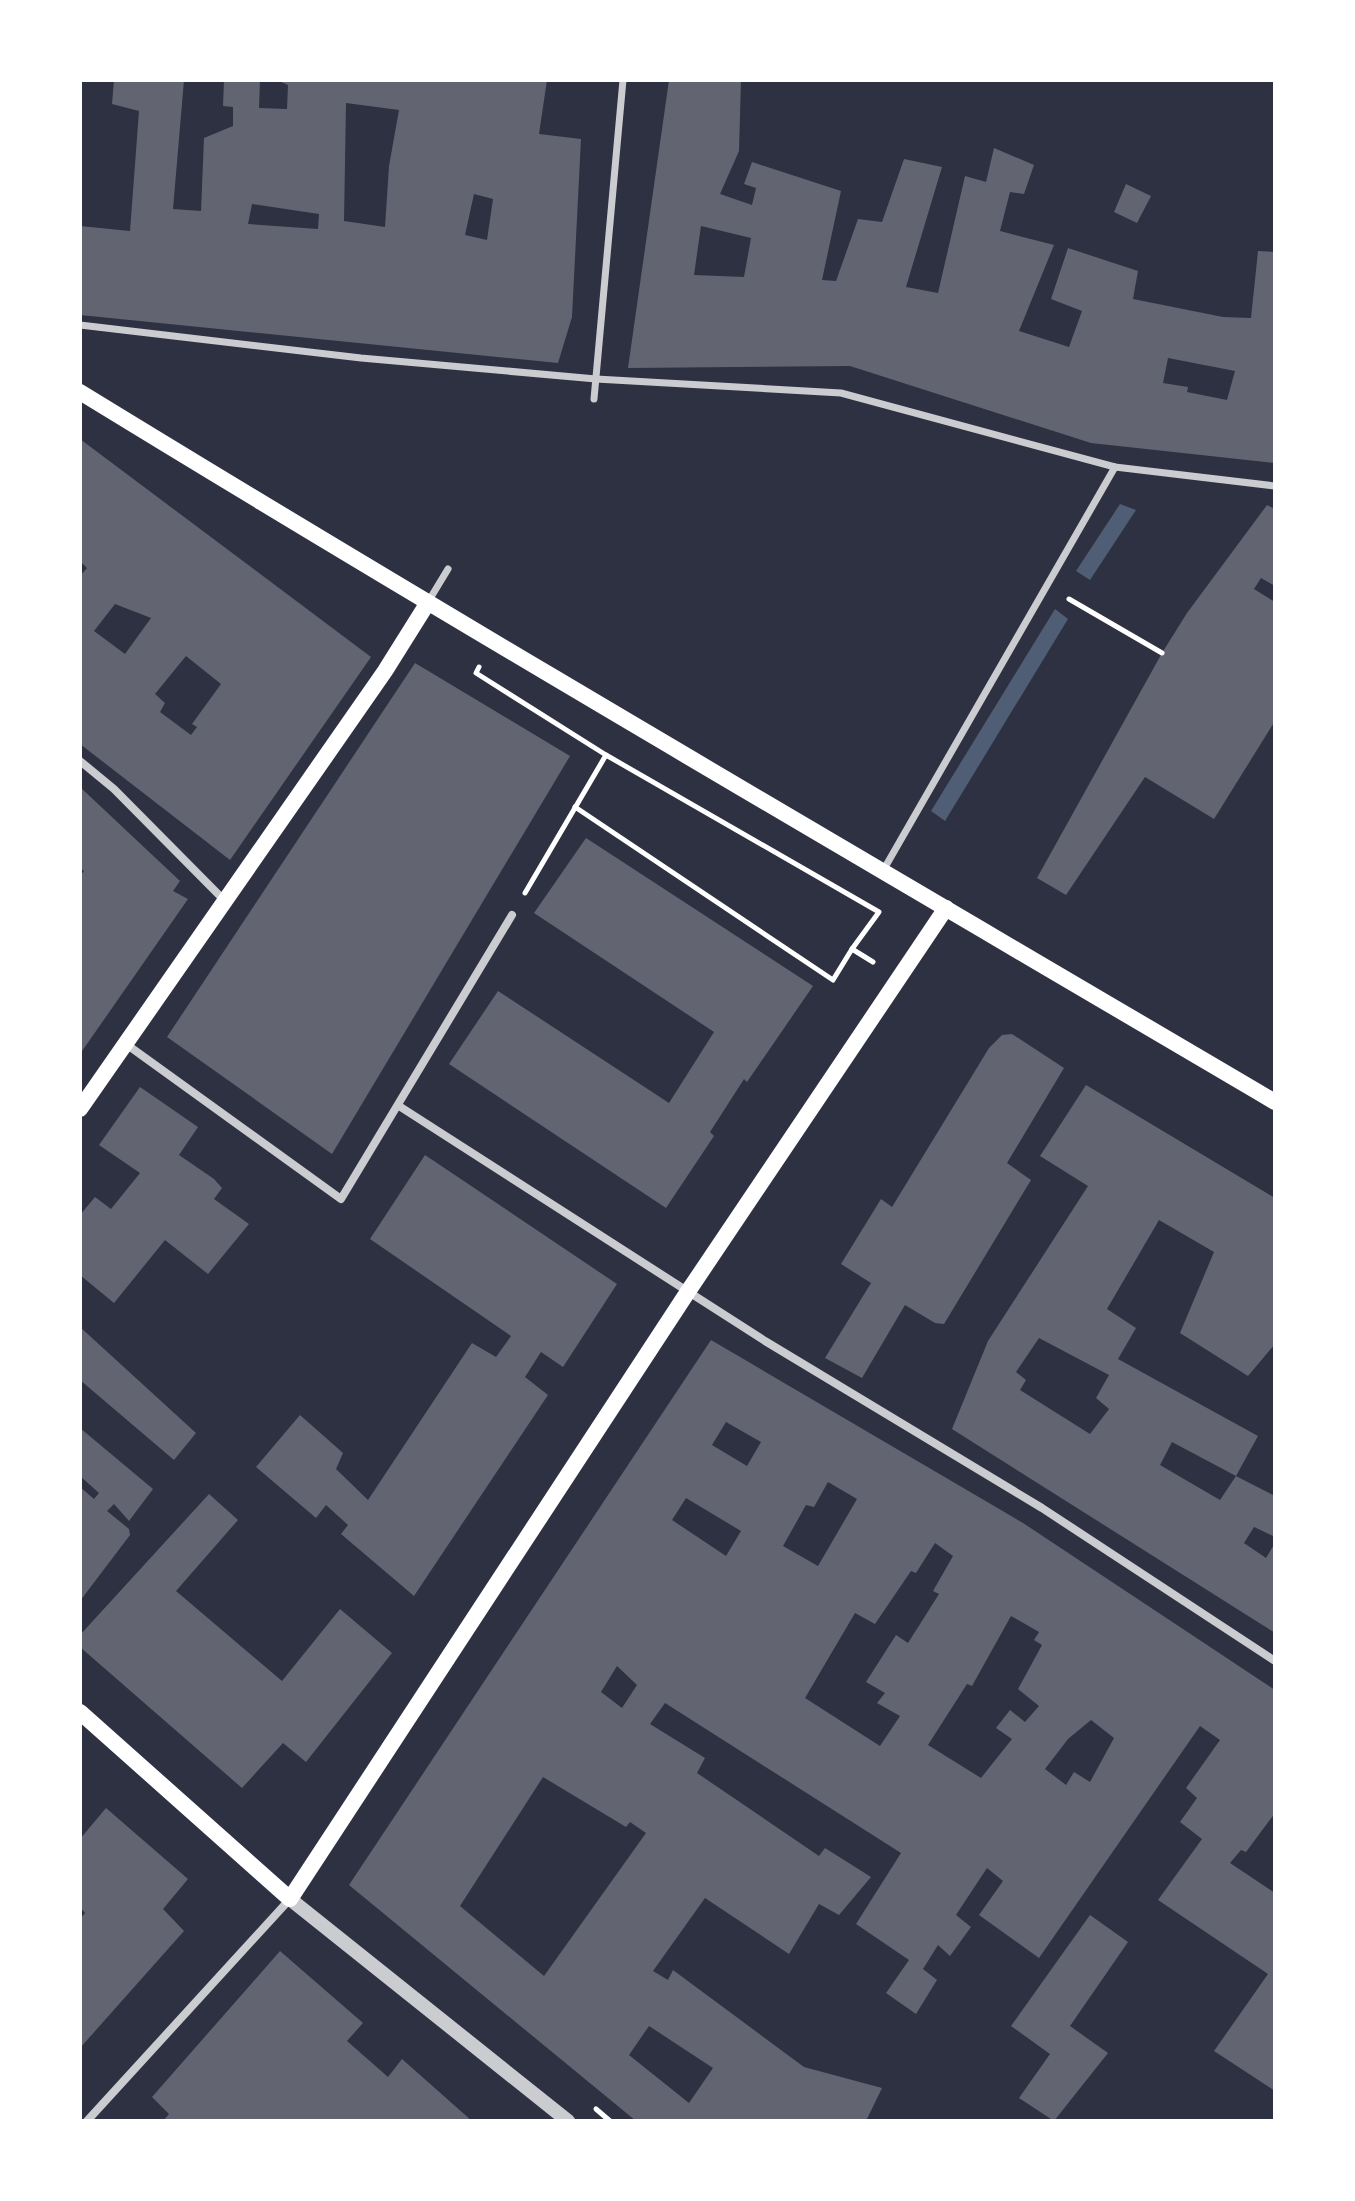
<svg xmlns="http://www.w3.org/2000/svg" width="1355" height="2201" viewBox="0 0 1355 2201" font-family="Inter,sans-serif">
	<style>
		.water { fill: #4f5d75 }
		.building { fill: #626471; fill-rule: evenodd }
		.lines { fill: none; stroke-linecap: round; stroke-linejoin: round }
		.path { stroke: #fff; stroke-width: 5 }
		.pedestrian { stroke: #caccd0; stroke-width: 7 }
		.minor { stroke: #caccd0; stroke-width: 8 }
		.tertiary { stroke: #caccd0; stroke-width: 14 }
		.secondary { stroke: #fff; stroke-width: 16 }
	</style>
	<rect width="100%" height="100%" fill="#2d3142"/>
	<!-- water -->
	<g class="water">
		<path d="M 1120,504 L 1136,510 L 1090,580 L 1076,571 Z"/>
		<path d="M 1055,609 L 1068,619 L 945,821 L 931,811 Z"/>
	</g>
	<!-- building -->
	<g class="building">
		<path d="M 114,80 L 184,80 L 173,209 L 201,211 L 204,138 L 233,126 L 233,107 L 223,106 L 224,80 L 260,80 L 259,108 L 287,109 L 288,85 L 277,80 L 547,80 L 539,134 L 581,139 L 572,317 L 558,363 L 80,315 L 80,226 L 130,231 L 139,111 L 112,104 ZM 346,103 L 399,110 L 389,166 L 385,227 L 344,221 ZM 474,194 L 493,199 L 487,240 L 465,235 ZM 252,204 L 319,214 L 318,229 L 248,224 Z"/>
		<path d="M 669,80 L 741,80 L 739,151 L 720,194 L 752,205 L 756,188 L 744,184 L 752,162 L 841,191 L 822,280 L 836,281 L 858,219 L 882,222 L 904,159 L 942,167 L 906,287 L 938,293 L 965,176 L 986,182 L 994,148 L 1034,165 L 1024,194 L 1010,192 L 1000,231 L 1054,245 L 1019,331 L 1069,347 L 1082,311 L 1051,299 L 1068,248 L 1138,271 L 1133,299 L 1223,317 L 1251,318 L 1258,251 L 1275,252 L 1275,463 L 1091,443 L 850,366 L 628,368 ZM 701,226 L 751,238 L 744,277 L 694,275 ZM 1168,358 L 1235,371 L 1227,400 L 1187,392 L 1188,387 L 1163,383 Z"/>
		<path d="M 1126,184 L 1151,196 L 1137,223 L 1114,212 Z"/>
		<path d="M 80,439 L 371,657 L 230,860 L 80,744 L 80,576 L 87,568 L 80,561 ZM 115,604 L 151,618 L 125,654 L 94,631 ZM 186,656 L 221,684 L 192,724 L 197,727 L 191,735 L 160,712 L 165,703 L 155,694 Z"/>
		<path d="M 1267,505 L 1275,509 L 1275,586 L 1261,578 L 1254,589 L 1275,602 L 1275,721 L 1214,819 L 1145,777 L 1066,895 L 1037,878 L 1162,653 L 1187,613 Z"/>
		<path d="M 415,663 L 570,756 L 332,1154 L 167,1037 Z"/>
		<path d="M 80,787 L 180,881 L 173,891 L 188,899 L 80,1054 L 80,876 L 84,871 L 80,868 Z"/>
		<path d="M 586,838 L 813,986 L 747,1082 L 744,1079 L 710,1132 L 714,1136 L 666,1208 L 449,1064 L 498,991 L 669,1103 L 714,1032 L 534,913 Z"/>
		<path d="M 1012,1034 L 1064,1068 L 1007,1163 L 1031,1180 L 944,1324 L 935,1323 L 905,1305 L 862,1378 L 825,1358 L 871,1283 L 841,1264 L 881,1199 L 892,1207 L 989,1048 L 1002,1035 Z"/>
		<path d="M 1086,1085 L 1275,1198 L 1275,1344 L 1248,1376 L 1180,1333 L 1214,1252 L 1159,1220 L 1107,1309 L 1136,1328 L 1118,1359 L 1258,1436 L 1236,1476 L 1275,1496 L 1275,1537 L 1254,1527 L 1244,1543 L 1266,1558 L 1275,1543 L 1275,1633 L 952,1429 L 988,1341 L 1088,1186 L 1040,1156 ZM 1039,1338 L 1109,1375 L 1096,1398 L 1109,1409 L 1090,1434 L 1020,1390 L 1026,1380 L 1016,1372 ZM 1172,1442 L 1236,1476 L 1220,1500 L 1160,1465 Z"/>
		<path d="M 140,1087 L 198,1127 L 179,1155 L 214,1179 L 222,1188 L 214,1199 L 249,1224 L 208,1274 L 165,1240 L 114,1303 L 80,1275 L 80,1215 L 95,1197 L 111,1209 L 140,1173 L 99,1145 Z"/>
		<path d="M 425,1155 L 617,1284 L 563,1367 L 541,1352 L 525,1377 L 548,1395 L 414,1596 L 341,1534 L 348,1525 L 326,1505 L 316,1518 L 256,1467 L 300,1415 L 343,1453 L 336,1469 L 368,1500 L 472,1343 L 496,1357 L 511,1336 L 370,1239 Z"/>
		<path d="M 80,1327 L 196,1433 L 174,1460 L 80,1380 Z"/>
		<path d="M 711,1340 L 1023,1523 L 1275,1690 L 1275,1813 L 1246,1852 L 1241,1850 L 1230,1863 L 1275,1893 L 1275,2091 L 1214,2051 L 1268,1974 L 1158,1900 L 1202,1839 L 1180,1822 L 1197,1798 L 1186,1788 L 1220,1740 L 1200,1726 L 1039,1958 L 979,1915 L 1003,1881 L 987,1868 L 956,1915 L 971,1927 L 950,1956 L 938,1945 L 923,1969 L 937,1980 L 916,2014 L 886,1993 L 909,1960 L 856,1924 L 901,1853 L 665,1703 L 650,1724 L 705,1758 L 697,1773 L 819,1856 L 825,1848 L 871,1877 L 839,1915 L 819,1904 L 789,1954 L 705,1898 L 653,1971 L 668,1980 L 673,1970 L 804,2067 L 882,2088 L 866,2121 L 636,2121 L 349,1885 ZM 726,1422 L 761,1442 L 747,1466 L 712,1445 ZM 828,1482 L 857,1499 L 818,1566 L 783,1546 L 806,1505 L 814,1507 ZM 686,1498 L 741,1531 L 726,1556 L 672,1520 ZM 935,1543 L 953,1556 L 933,1591 L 939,1594 L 908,1643 L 896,1635 L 866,1682 L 885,1693 L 877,1703 L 900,1716 L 880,1746 L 805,1698 L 855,1613 L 875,1624 L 911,1571 L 916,1573 ZM 1011,1616 L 1039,1632 L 1034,1640 L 1042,1645 L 1018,1689 L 1039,1706 L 1025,1722 L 1010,1710 L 996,1728 L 1012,1739 L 981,1778 L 928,1745 L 967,1684 L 972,1686 ZM 617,1666 L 637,1685 L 622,1708 L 601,1692 ZM 1091,1720 L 1114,1738 L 1090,1782 L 1074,1772 L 1066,1785 L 1045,1769 L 1068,1739 ZM 543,1777 L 626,1827 L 630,1822 L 646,1833 L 544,1976 L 460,1906 ZM 649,2026 L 713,2068 L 689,2103 L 629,2055 Z"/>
		<path d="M 80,1428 L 153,1489 L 129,1521 L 114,1504 L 107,1511 L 129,1529 L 130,1535 L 80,1601 L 80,1487 L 94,1499 L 99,1493 L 80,1476 Z"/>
		<path d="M 209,1494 L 238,1520 L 176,1591 L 282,1681 L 340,1609 L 392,1653 L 306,1762 L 283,1743 L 242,1788 L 80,1647 L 80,1635 Z"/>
		<path d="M 106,1808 L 188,1879 L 163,1909 L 184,1931 L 80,2048 L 80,1919 L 85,1913 L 80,1907 L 80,1839 Z"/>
		<path d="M 1090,1915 L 1128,1942 L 1070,2026 L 1108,2053 L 1054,2121 L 1019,2098 L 1050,2054 L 1011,2026 Z"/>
		<path d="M 280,1951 L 363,2023 L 347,2041 L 388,2077 L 402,2059 L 472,2121 L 163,2121 L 169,2114 L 152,2097 Z"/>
	</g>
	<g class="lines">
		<!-- path -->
		<g class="path">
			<path d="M 1069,599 L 1162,653"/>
			<path d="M 479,667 L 476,673 L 606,755 L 879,912 L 852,949 L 873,962"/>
			<path d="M 575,807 L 833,980 L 852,949"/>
			<path d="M 525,893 L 606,755"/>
			<path d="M 596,2109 L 610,2121"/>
		</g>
		<!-- pedestrian -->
		<g class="pedestrian">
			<path d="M 80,325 L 361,358 L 596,379 L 841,393 L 1115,467 L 1275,486"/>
			<path d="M 594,399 L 623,80"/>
			<path d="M 428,602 L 448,569"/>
			<path d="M 884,869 L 1115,467"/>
		</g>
		<!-- minor -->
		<g class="minor">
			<path d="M 80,761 L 114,789 L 223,899"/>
			<path d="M 126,1044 L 341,1199 L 512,915"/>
			<path d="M 399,1106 L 765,1341 L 1042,1508 L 1275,1661"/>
			<path d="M 87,2121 L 290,1899"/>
		</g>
		<!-- tertiary -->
		<path class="tertiary" d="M 290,1899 L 568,2121"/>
		<!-- secondary -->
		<g class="secondary">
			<path d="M 80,392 C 475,634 876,867 1275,1102"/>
			<path d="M 80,1109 L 385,671 L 427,604"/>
			<path d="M 80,1712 L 290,1899 L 689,1290 L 946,908"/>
		</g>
	</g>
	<!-- border -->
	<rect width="1355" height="2201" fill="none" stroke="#ffffff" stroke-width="164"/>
</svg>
